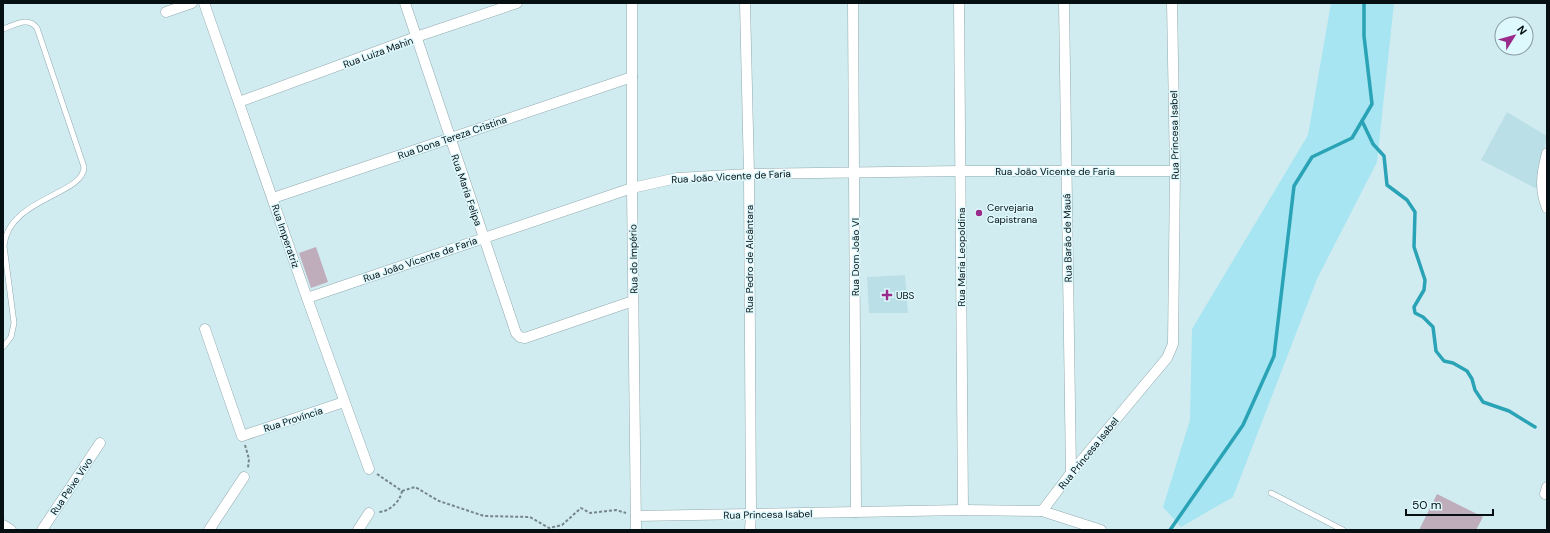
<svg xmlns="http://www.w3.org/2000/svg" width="1550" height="533" viewBox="0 0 1550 533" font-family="'DM Sans',sans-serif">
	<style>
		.built { fill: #bbdfe6 }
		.green { fill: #a6e5f1 }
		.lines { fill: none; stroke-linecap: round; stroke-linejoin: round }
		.stream { stroke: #2aa3b6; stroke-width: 3.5 }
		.building { fill: #c0adbb }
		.service-casing { stroke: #90aaaf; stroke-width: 6 }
		.minor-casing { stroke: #90aaaf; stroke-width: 11 }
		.path { stroke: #74868a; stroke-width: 2; stroke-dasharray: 3 2; stroke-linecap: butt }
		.service { stroke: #fff; stroke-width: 5 }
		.minor { stroke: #fff; stroke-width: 10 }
		.poi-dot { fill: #992b8b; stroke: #def9fe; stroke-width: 1.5 }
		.labels { text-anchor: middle; stroke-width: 3; stroke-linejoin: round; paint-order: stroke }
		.street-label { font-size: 10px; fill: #060f11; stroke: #def9fe }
		.poi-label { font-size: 10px; fill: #060f11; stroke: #def9fe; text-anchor: start }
	</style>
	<rect width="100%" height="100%" fill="#d1ecf1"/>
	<!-- built -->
	<g class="built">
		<path d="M 1507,112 L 1547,136 L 1542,158 L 1537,189 L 1481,160 Z"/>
		<path d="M 905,275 L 908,313 L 869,313 L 867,277 Z"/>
	</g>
	<!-- green -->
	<path class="green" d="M 1331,3 L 1394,3 L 1377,162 L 1317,279 L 1233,497 L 1181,527 L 1163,507 L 1190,420 L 1192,329 L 1308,135 Z"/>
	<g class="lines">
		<!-- stream -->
		<g class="stream">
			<path d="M 1362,121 L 1373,144 L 1384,156 L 1387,185 L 1407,200 L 1415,212 L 1414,247 L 1425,280 L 1424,290 L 1414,307 L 1415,313 L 1423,317 L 1433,327 L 1436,351 L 1444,361 L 1453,363 L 1467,371 L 1472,379 L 1475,390 L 1483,402 L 1509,411 L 1535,427"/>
			<path d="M 1170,530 L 1243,425 L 1274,356 L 1294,186 L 1312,157 L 1352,138 L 1372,104 L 1364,36 L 1364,3"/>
		</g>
	</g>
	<!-- building -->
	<g class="building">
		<path d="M 316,247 L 328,282 L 311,288 L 299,253 Z"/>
		<path d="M 1437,494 L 1483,517 L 1476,530 L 1419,530 Z"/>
	</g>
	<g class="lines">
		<!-- service casing -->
		<g class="service-casing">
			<g id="service">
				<path d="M 3,29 C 15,25 28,16 37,28 L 84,167 C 84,195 8,198 4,246 L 14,323 L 11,337 L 3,347"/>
				<path d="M 1271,493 L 1343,530"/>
			</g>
		</g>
		<!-- minor casing -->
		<g class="minor-casing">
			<g id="minor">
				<path d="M 204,3 L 307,298 L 369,469"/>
				<path d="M 405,3 L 516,333 L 520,337 L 525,338 L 633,301"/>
				<path d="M 632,3 L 632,188 L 636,530"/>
				<path d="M 745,3 L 749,174 L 751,514 L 750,530"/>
				<path d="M 853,3 L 856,512"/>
				<path d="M 959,3 L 963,510"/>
				<path d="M 1064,3 L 1071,473"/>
				<path d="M 166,12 L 192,3"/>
				<path d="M 239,102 L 416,37 L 517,3"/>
				<path d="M 1547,153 C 1542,172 1539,189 1547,208"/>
				<path d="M 273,198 L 632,77"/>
				<path d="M 307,298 L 632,188 L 677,178 L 749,174 L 960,171 L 1175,171"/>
				<path d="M 205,329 L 242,436 L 344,402"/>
				<path d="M 1545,494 L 1547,487"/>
				<path d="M 1042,511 L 1101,530"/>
				<path d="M 636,516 L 963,510 L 1042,511 L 1071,473 L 1167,358 L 1173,344 L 1175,171 L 1172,3"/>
				<path d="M 3,525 L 11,530"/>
				<path d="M 42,530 L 100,443"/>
				<path d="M 209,530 L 244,477"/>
				<path d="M 358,530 L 369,513"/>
			</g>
		</g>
		<!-- path -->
		<g class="path">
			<path d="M 245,445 L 249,459 L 248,468"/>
			<path d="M 377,474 L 402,491 C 400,502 389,512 378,512"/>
			<path d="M 402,491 L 415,487 L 439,501 L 484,516 L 530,517 L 549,528 L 562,525 L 581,508 L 590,513 L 616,510 L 626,513"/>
		</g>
		<!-- service -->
		<use href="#service" class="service"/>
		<!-- minor -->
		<use href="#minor" class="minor"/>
	</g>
	<!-- markers -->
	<g class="poi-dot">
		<circle cx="979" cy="213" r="4"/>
		<path d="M885 289h4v4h4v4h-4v4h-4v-4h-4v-4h4z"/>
	</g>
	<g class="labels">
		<!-- street labels -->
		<g class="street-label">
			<text transform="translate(378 52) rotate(-20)" y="4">Rua Luiza Mahin</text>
			<text transform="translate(1174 135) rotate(-91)" y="4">Rua Princesa Isabel</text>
			<text transform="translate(452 137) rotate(-19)" y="4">Rua Dona Tereza Cristina</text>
			<text x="1055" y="175">Rua João Vicente de Faria</text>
			<text transform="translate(731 176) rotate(-3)" y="4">Rua João Vicente de Faria</text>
			<text transform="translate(467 190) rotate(71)" y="4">Rua Maria Felipa</text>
			<text transform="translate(286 236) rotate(71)" y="4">Rua Imperatriz</text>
			<text transform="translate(1067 238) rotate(-91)" y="4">Rua Barão de Mauá</text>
			<text transform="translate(855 257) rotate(-90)" y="4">Rua Dom João VI</text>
			<text transform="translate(961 257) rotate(-90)" y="4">Rua Maria Leopoldina</text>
			<text transform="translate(420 259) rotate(-19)" y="4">Rua João Vicente de Faria</text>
			<text transform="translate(633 259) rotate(-91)" y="4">Rua do Império</text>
			<text transform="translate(749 259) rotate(-90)" y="4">Rua Pedro de Alcântara</text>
			<text transform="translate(293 419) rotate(-18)" y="4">Rua Província</text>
			<text transform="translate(1088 453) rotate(-51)" y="4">Rua Princesa Isabel</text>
			<text transform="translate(71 486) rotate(-56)" y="4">Rua Peixe Vivo</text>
			<text transform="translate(768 514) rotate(-1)" y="4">Rua Princesa Isabel</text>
		</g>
		<!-- poi labels -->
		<g class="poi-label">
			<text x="987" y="211">Cervejaria<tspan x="987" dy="12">Capistrana</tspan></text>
			<text x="896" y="299">UBS</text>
		</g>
	</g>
	<!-- border -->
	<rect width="1550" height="533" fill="none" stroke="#060f11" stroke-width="8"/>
	<!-- north arrow -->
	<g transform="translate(1514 36) rotate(53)"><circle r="19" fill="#def9fe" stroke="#889b9f"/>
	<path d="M0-3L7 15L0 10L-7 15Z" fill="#992b8b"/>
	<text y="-6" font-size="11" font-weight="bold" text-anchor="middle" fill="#060f11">N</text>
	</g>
	<!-- scale -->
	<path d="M1406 509v6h87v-6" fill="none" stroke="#060f11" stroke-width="2"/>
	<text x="1412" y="509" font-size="12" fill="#060f11" stroke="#def9fe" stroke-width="3" paint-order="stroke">50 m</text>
</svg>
